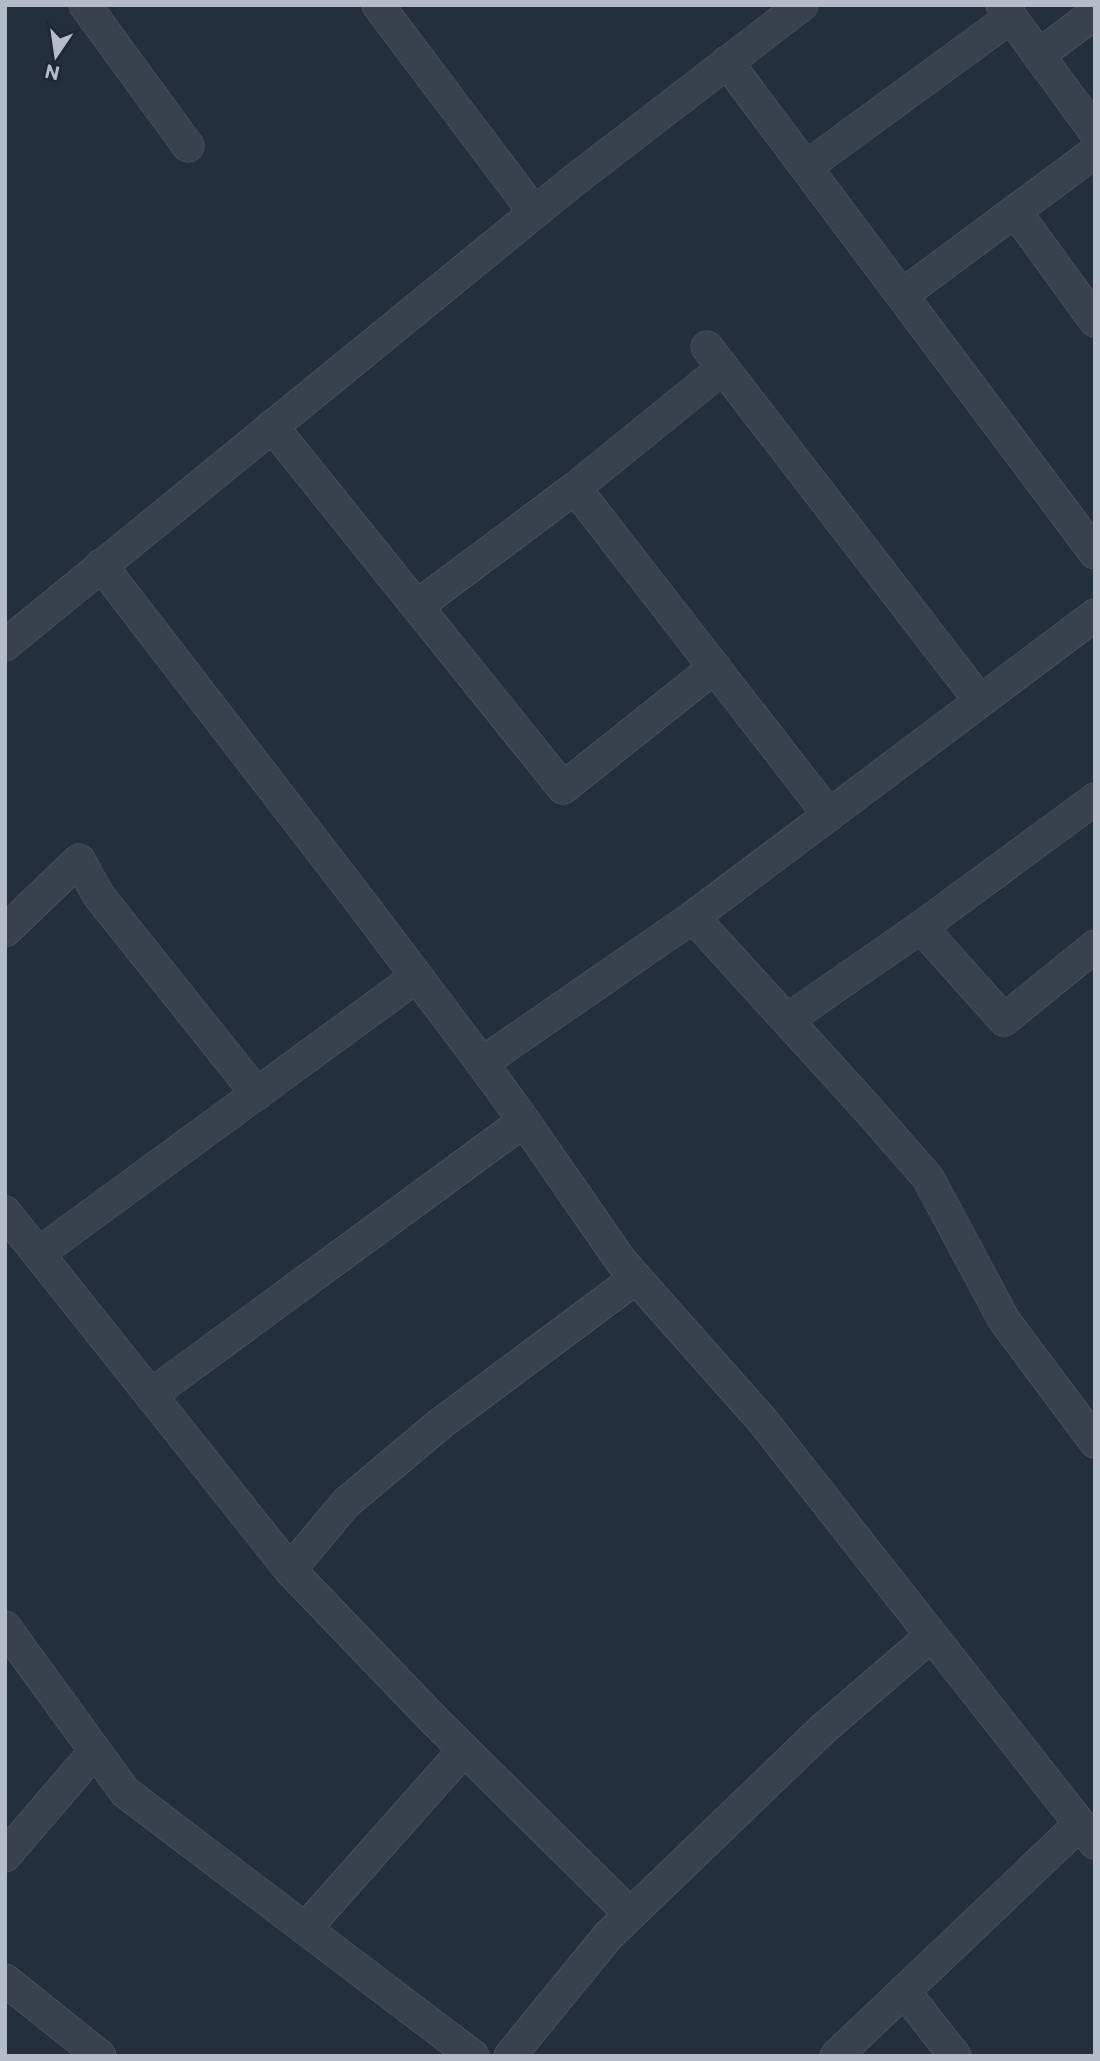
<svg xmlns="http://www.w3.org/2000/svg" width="1100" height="2061" viewBox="0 0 1100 2061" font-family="Commissioner,sans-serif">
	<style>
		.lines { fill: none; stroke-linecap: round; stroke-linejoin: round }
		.minor-casing { stroke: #565f6c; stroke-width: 33 }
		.minor { stroke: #38414e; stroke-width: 32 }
	</style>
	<rect width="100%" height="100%" fill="#242f3e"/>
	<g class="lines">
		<!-- minor casing -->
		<g class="minor-casing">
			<g id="minor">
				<path d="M 85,5 L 188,146"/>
				<path d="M 378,5 L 534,212"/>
				<path d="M 1002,5 L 1095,132"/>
				<path d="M 1039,55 L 1095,13"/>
				<path d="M 727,62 L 1095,553"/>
				<path d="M 806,167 L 1011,17"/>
				<path d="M 1015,211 L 1095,321"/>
				<path d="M 902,295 L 1095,152"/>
				<path d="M 707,347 L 980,701"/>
				<path d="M 272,426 L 563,788 L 715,667"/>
				<path d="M 575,488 L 829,815"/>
				<path d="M 101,565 L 363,905 L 482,1063 L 524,1121 L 621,1261 L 762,1420 L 1095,1843"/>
				<path d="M 417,606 L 575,488 L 723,368"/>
				<path d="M 5,645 L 572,182 L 802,5"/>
				<path d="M 693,917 L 866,1107 L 928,1178 L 1004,1320 L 1095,1442"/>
				<path d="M 921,927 L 1095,799"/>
				<path d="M 5,931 L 79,860 L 99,896 L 257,1094"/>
				<path d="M 787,1020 L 921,927 L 1004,1020 L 1095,946"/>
				<path d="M 482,1063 L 693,917 L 1095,615"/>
				<path d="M 5,1212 L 290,1570 L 435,1721 L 630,1914"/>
				<path d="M 39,1253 L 416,977"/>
				<path d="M 152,1394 L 524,1121"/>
				<path d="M 290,1570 L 346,1503 L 440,1424 L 636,1278"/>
				<path d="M 5,1627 L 125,1792 L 473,2056"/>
				<path d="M 5,1856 L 95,1751"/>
				<path d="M 306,1928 L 464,1750"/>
				<path d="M 5,1980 L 100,2056"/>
				<path d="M 904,1991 L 955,2056"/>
				<path d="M 510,2056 L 608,1936 L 823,1729 L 931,1636"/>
				<path d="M 836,2056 L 1080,1824"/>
			</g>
		</g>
		<!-- minor -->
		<use href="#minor" class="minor"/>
	</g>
	<!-- border -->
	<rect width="1100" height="2061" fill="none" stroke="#b4bcc9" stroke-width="14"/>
	<!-- north arrow -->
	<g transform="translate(56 56) rotate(193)" stroke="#1d2633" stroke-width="5" paint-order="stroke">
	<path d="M0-5L12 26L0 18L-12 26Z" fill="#b4bcc9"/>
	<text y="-10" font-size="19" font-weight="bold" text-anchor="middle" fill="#b4bcc9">N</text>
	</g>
</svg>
